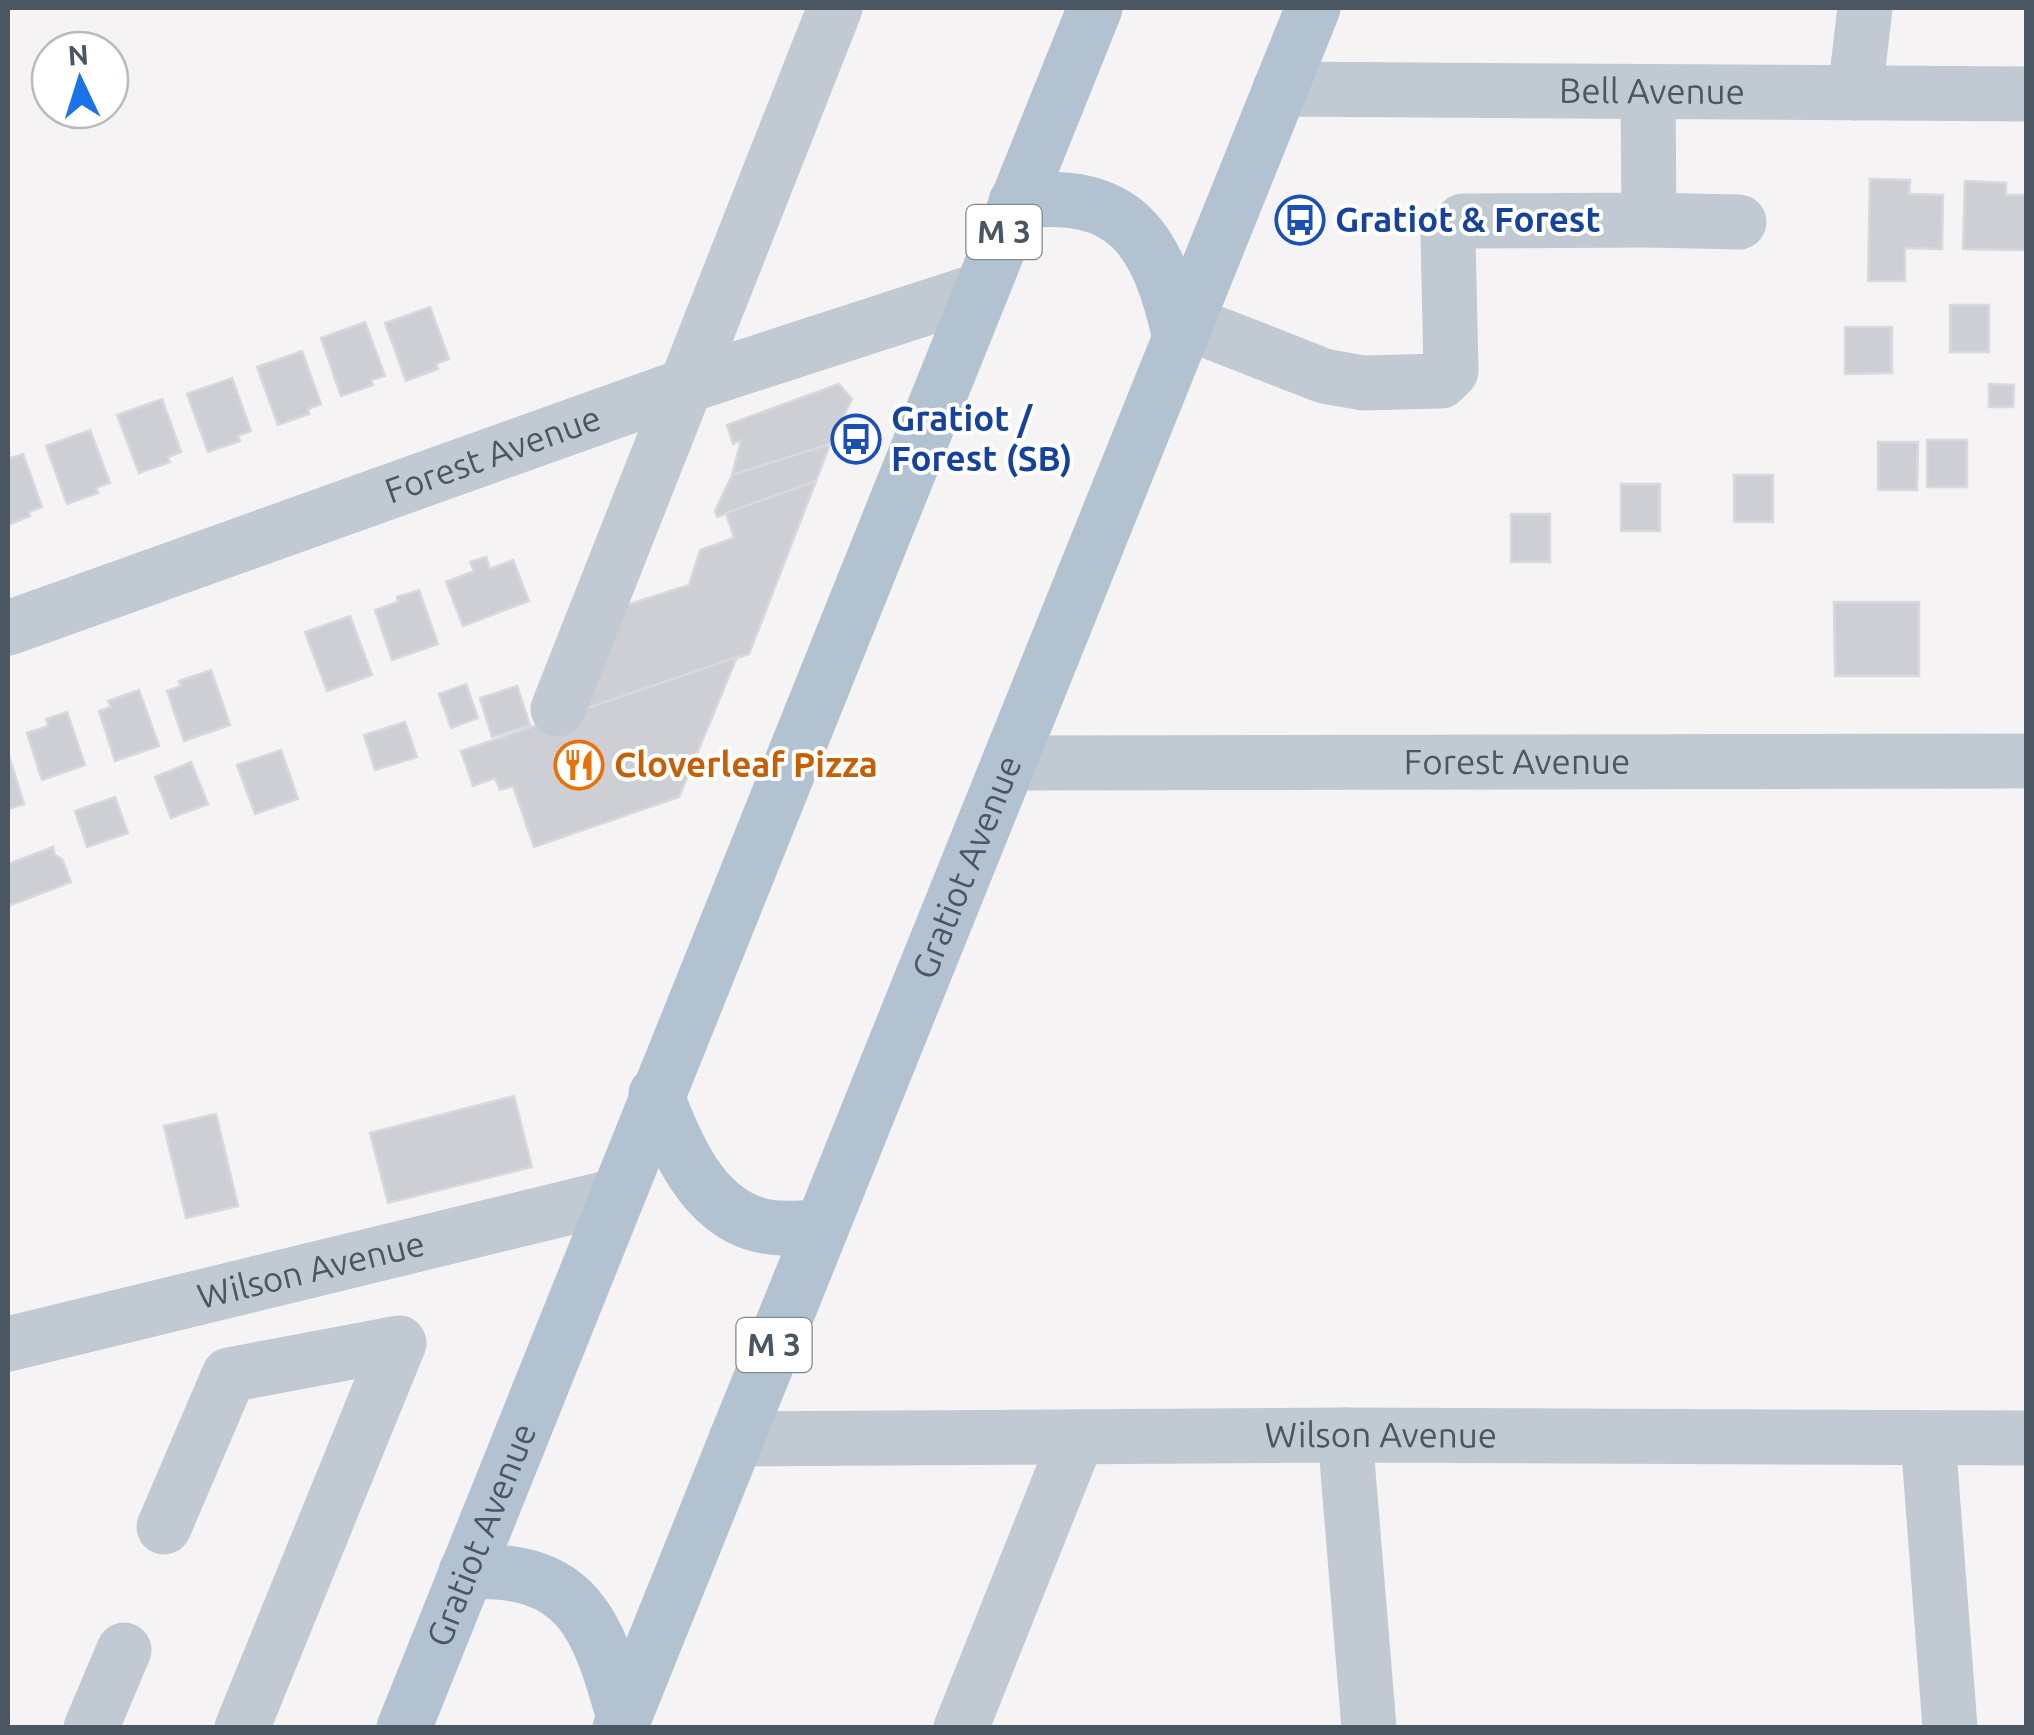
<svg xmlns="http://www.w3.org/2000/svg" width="2034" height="1735" viewBox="0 0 2034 1735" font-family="Ubuntu,sans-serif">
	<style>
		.building { fill: #cdcfd5; stroke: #d7d9de; stroke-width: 2.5 }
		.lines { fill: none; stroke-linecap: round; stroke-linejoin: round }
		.minor { stroke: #c1cad2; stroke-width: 55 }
		.major { stroke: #b3c2d1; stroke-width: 55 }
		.labels { text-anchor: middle; stroke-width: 8; stroke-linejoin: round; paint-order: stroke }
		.shield { fill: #fff; stroke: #808990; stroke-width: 2.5 }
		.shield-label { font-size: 32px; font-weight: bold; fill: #4a5661 }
		.street-label { font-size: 35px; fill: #4a5661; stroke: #fff }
		.transit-label { font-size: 35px; font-weight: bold; fill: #164399; stroke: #fff; text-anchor: start }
		.food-label { font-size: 35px; font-weight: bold; fill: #c56008; stroke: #fff; text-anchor: start }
	</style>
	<rect width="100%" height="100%" fill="#f5f3f3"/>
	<!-- building -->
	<g class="building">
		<path d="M 1870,179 L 1910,180 L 1909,194 L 1943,195 L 1942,249 L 1905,248 L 1905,281 L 1868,281 Z"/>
		<path d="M 1965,181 L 2006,183 L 2006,195 L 2026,195 L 2026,250 L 1963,249 Z"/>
		<rect x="1950" y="305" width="39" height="47"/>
		<path d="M 430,307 L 449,359 L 436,364 L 438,369 L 406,381 L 385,323 Z"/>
		<path d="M 365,322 L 385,376 L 371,380 L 373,385 L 341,396 L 321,338 Z"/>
		<path d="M 1845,327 L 1892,327 L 1892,373 L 1845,374 Z"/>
		<path d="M 302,351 L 321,404 L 308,409 L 309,414 L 278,425 L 257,367 Z"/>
		<path d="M 232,378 L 251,431 L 238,436 L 240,441 L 208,452 L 187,394 Z"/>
		<path d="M 839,384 L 852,399 L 830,444 L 732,475 L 741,440 L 733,444 L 727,425 Z"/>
		<path d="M 1989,384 L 2014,385 L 2013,407 L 1989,407 Z"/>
		<path d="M 162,399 L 181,452 L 168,457 L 170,462 L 139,473 L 117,415 Z"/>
		<path d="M 90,430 L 110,483 L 96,488 L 98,493 L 67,504 L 46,446 Z"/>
		<rect x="1927" y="440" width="40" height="47"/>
		<path d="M 1878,442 L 1918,442 L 1917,490 L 1878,490 Z"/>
		<path d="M 830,444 L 816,481 L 717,517 L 715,511 L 732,475 Z"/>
		<path d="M 23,454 L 42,507 L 29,512 L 30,516 L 8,525 L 8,459 Z"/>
		<rect x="1734" y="475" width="39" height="47"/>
		<path d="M 816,481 L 749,654 L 573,713 L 611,610 L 689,585 L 700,550 L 734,538 L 726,513 Z"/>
		<rect x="1621" y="484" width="39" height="47"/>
		<rect x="1511" y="514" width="39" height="48"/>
		<path d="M 486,557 L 490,569 L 513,560 L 529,601 L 463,626 L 446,582 L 474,571 L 470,562 Z"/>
		<path d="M 419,590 L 438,644 L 392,660 L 375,610 L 398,602 L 397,597 Z"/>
		<path d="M 1834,602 L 1919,602 L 1919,676 L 1835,676 Z"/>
		<path d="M 350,616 L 372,675 L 327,691 L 305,632 Z"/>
		<path d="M 737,657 L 679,797 L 534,847 L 513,786 L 500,790 L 495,778 L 473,786 L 461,751 Z"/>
		<path d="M 211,670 L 230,725 L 184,741 L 167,691 L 181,686 L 179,681 Z"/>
		<path d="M 466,684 L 478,718 L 451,728 L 439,694 Z"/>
		<path d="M 517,686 L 530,725 L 492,737 L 480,698 Z"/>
		<path d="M 139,690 L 159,746 L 115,761 L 99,711 L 111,707 L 108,701 Z"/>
		<path d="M 67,712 L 85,765 L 42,780 L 27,733 L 48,726 L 46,719 Z"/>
		<path d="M 405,722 L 417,757 L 375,770 L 364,735 Z"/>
		<path d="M 281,750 L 298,799 L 255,814 L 237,765 Z"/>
		<path d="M 8,753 L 24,804 L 8,809 Z"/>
		<path d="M 191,762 L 208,804 L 171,818 L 155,777 Z"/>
		<path d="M 115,797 L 128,833 L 87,847 L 75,811 Z"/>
		<path d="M 53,847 L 55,855 L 62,859 L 71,882 L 8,906 L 8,864 Z"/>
		<path d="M 514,1096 L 532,1167 L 388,1203 L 370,1133 Z"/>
		<path d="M 216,1114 L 238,1206 L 186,1218 L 164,1126 Z"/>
	</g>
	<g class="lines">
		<!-- minor -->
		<g class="minor">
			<path id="s1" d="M 1280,89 L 2026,94"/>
			<path d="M 1855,93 L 1865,8"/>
			<path d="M 1649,220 L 1739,222"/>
			<path d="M 1186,322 L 1324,376 L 1363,383 L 1441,381 L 1451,371 L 1448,235 L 1463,221 L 1649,220 L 1648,92"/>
			<path id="s2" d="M 8,628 L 685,386 L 981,290"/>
			<path d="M 558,709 L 835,8"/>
			<path id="s3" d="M 1009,763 L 2026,761"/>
			<path id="s4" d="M 8,1344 L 616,1196"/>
			<path d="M 1345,1435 L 1369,1728"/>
			<path id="s5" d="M 736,1439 L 1345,1435 L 2026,1438"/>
			<path d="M 1928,1439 L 1950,1728"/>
			<path d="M 164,1527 L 229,1375 L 399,1343 L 242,1728"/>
			<path d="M 91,1728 L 124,1650"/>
			<path d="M 961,1728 L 1077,1438"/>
		</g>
		<!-- major -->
		<g class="major">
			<path d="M 1016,202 C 1126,187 1158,239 1180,338"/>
			<path d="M 656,1094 C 675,1143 701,1210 759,1225 C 780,1230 800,1228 821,1227"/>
			<path d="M 466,1572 C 578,1566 598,1624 624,1718"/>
			<path id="s6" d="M 404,1728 L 1095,8"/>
			<path id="s7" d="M 620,1728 L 1313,8"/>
		</g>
	</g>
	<!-- icons -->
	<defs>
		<g id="bus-ring" transform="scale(2.5)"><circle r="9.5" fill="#fff" stroke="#1a4fb4" stroke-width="1.5"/><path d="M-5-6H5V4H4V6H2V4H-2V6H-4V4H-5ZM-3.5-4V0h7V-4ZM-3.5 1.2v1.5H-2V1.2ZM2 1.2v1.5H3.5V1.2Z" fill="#1a4fb4"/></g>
		<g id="restaurant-ring" transform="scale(2.5)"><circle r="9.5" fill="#fff" stroke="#e8710a" stroke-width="1.5"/><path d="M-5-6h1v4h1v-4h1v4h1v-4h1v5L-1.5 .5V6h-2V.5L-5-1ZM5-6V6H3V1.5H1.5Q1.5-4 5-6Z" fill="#e8710a"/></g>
	</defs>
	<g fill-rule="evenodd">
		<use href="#bus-ring" x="1300" y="220"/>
		<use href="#bus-ring" x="856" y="439"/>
		<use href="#restaurant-ring" x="579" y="765"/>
	</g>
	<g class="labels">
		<!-- shield labels -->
		<g class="shield">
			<rect x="966.5" y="205" width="75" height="54" rx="8"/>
			<rect x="736.5" y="1318" width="75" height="54" rx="8"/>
		</g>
		<g class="shield-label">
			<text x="1004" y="243">M 3</text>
			<text x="774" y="1356">M 3</text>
		</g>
		<!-- street labels -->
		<g class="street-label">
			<text dy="12" stroke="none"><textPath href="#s1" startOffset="372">Bell Avenue</textPath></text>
			<text dy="12" stroke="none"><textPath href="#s2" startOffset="515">Forest Avenue</textPath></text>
			<text dy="12" stroke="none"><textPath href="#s3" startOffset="508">Forest Avenue</textPath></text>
			<text dy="12" stroke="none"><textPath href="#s7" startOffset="928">Gratiot Avenue</textPath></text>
			<text dy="12" stroke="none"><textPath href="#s4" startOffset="312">Wilson Avenue</textPath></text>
			<text dy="12" stroke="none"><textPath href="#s5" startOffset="645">Wilson Avenue</textPath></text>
			<text dy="12" stroke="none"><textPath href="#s6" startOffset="208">Gratiot Avenue</textPath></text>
		</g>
		<!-- transit labels -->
		<g class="transit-label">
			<text x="1335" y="232">Gratiot &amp; Forest</text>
			<text x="891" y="431">Gratiot /<tspan x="891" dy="40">Forest (SB)</tspan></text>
		</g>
		<!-- food labels -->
		<g class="food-label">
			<text x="614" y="777">Cloverleaf Pizza</text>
		</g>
	</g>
	<!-- border -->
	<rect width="2034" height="1735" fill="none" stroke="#4a5661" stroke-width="20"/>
	<!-- north arrow -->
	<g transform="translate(80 80) rotate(356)"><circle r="48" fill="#ffffff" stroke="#b7bbc0" stroke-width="2.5"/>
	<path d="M0-8L18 38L0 25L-18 38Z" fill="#1a73e8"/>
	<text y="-15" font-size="28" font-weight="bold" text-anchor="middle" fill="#4a5661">N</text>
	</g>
</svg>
